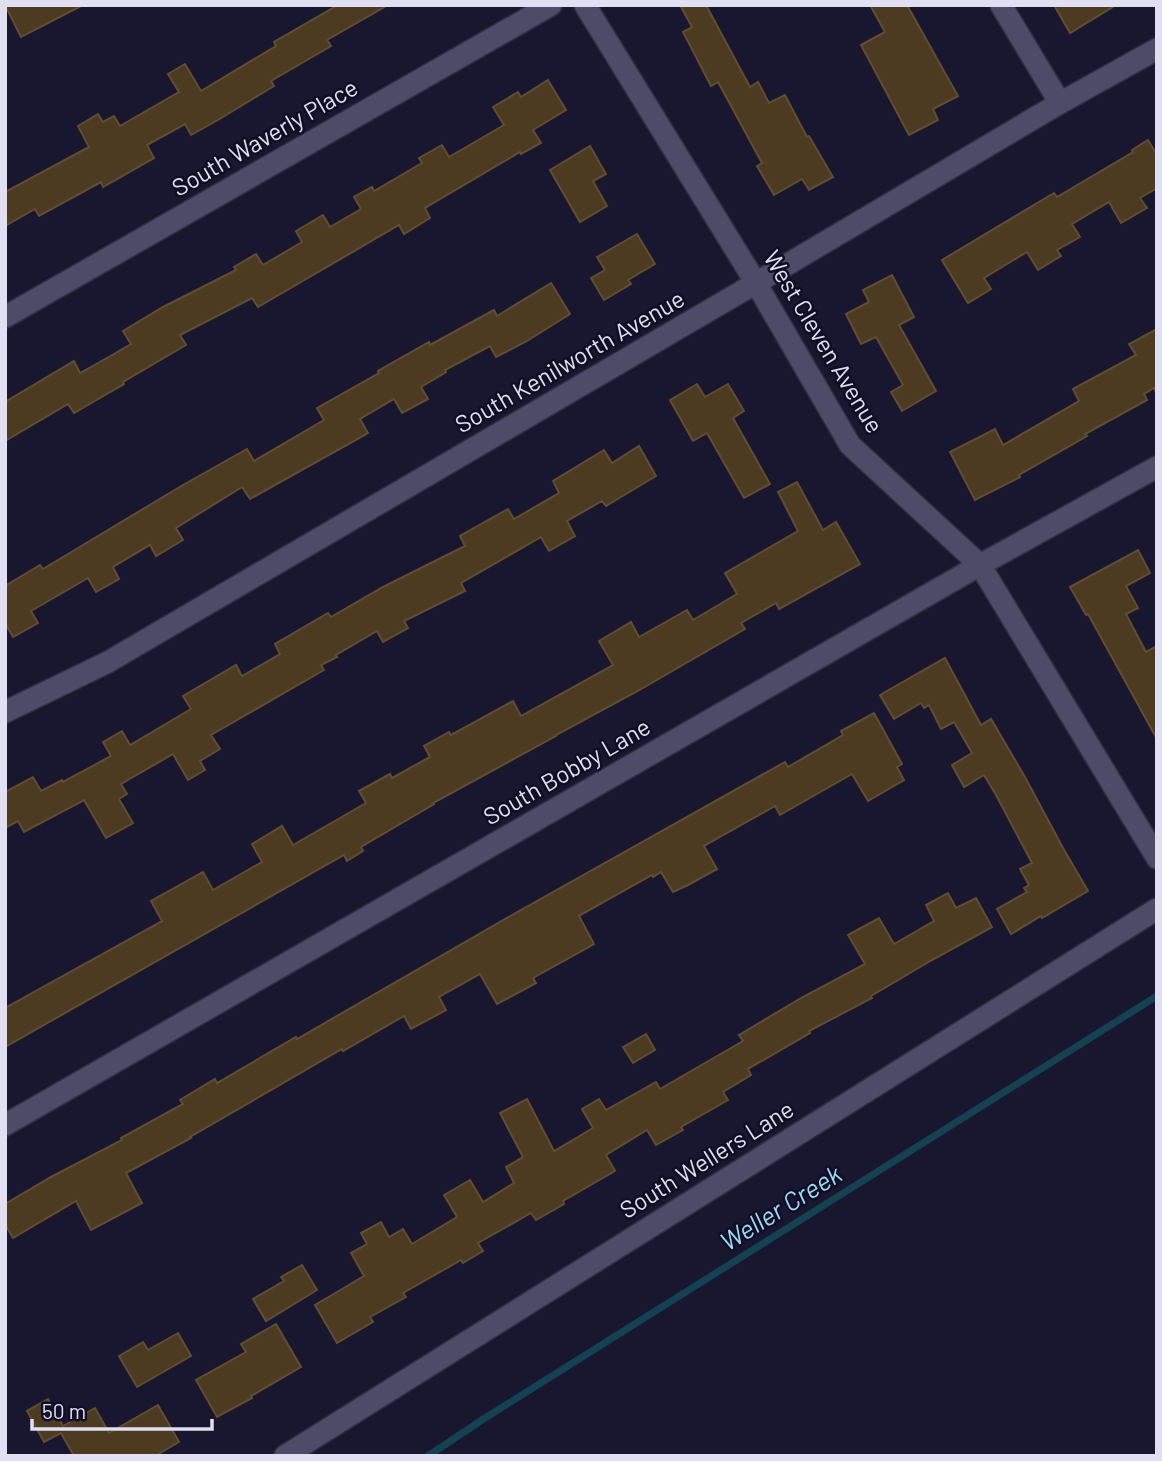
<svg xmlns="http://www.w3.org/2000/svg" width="1162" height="1461" viewBox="0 0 1162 1461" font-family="Barlow,sans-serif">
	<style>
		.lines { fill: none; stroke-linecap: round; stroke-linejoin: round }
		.stream { stroke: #144252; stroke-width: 7 }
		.building { fill: #4c3b20; stroke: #5f4e32; stroke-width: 2 }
		.minor-casing { stroke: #312f43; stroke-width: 24 }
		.minor { stroke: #4c4c69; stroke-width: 21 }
		.labels { text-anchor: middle; stroke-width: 5; stroke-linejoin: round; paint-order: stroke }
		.street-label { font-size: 24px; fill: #e0e0f2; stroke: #100e26 }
		.water-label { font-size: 26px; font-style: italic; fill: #9bdcf5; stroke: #100e26 }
	</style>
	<rect width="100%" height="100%" fill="#191730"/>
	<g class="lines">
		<!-- stream -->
		<path class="stream" d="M 428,1456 L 485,1418 L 1157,996"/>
	</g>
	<!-- building -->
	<g class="building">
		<path d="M 5,5 L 83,5 L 21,37 Z"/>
		<path d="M 338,5 L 388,5 L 327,40 L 331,46 L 271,81 L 274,86 L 218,120 L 191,135 L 185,124 L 147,145 L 154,158 L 103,187 L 101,182 L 39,216 L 35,209 L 5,226 L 5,192 L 89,147 L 78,126 L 98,114 L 103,122 L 114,116 L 120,126 L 179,92 L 168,74 L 185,64 L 201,91 L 276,46 L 274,42 Z"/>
		<path d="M 680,5 L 706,5 L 750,87 L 758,82 L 769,103 L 785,95 L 807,137 L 809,136 L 833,177 L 809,190 L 802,179 L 774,195 L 757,166 L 762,163 L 718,82 L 711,86 L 683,32 L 692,27 Z"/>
		<path d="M 870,5 L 907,5 L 958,96 L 933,109 L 938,120 L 909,135 L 861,45 L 885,32 Z"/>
		<path d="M 1054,5 L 1116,5 L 1070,33 Z"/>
		<path d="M 548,80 L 566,110 L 533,130 L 541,143 L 521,154 L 520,152 L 425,208 L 430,218 L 404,234 L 399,225 L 258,307 L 252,298 L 180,335 L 186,345 L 123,382 L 124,384 L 74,413 L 68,404 L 5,441 L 5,402 L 74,361 L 80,373 L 114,354 L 131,344 L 123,331 L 163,307 L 236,270 L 234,267 L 256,254 L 263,265 L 302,242 L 296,231 L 323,215 L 330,227 L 361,209 L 354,197 L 372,187 L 374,191 L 422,163 L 419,158 L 442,145 L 449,157 L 504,125 L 493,107 L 518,92 L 521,97 Z"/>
		<path d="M 1148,140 L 1157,155 L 1157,188 L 1140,198 L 1147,208 L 1121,223 L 1109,202 L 1072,224 L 1080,237 L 1057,250 L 1061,256 L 1038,270 L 1027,252 L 984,278 L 991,289 L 968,303 L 942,260 L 1054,193 L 1057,197 L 1133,152 L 1132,150 Z"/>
		<path d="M 590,146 L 606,174 L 593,181 L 607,206 L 580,222 L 550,170 Z"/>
		<path d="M 637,234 L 655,264 L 628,280 L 631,284 L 604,300 L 591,278 L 605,270 L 597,257 Z"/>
		<path d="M 892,275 L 914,317 L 899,325 L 936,391 L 902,411 L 891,392 L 903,385 L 876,337 L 861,344 L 846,314 L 869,302 L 863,290 Z"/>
		<path d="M 551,283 L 570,314 L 527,341 L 496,357 L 490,346 L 445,370 L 446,372 L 421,387 L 428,399 L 402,413 L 394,399 L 360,419 L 368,433 L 250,499 L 242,487 L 176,528 L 183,540 L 156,556 L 150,545 L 113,567 L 119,579 L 96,592 L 88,578 L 31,611 L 38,623 L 13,637 L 5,623 L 5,586 L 40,565 L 43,569 L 183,485 L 247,449 L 254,461 L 324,420 L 317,408 L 379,373 L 378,371 L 429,342 L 430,345 L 494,310 L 497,316 Z"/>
		<path d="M 1157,329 L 1157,394 L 1154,388 L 1144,394 L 1147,400 L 1085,434 L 1087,436 L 1019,475 L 1020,477 L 975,500 L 950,452 L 995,429 L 1003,445 L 1079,401 L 1073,389 L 1136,355 L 1129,344 Z"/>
		<path d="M 697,384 L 705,397 L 728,384 L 744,411 L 733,418 L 770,484 L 744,498 L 707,433 L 693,441 L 670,400 Z"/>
		<path d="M 639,446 L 656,476 L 606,506 L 602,501 L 567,521 L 575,536 L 549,551 L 541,537 L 461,583 L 465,591 L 404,621 L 408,628 L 383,642 L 377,631 L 336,655 L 337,657 L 321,665 L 324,670 L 211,735 L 220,749 L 200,761 L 205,770 L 188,780 L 173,754 L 121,784 L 127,794 L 119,799 L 133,823 L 106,838 L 84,800 L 24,832 L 18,821 L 5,828 L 5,792 L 33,777 L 41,791 L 62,780 L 63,782 L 111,756 L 103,742 L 122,731 L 130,745 L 191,709 L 183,696 L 236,665 L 242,676 L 280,654 L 275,644 L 328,613 L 331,617 L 383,587 L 465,546 L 460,536 L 508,509 L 514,519 L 559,493 L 553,481 L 604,450 L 612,463 Z"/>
		<path d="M 797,482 L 823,530 L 836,522 L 860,564 L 779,609 L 776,603 L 741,623 L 745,629 L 636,692 L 556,735 L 556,736 L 433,803 L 434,804 L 361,847 L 363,851 L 347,861 L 344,855 L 5,1047 L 5,1008 L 162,921 L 151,901 L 203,872 L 213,890 L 262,862 L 252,844 L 282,826 L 293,845 L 366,803 L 359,791 L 390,774 L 392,778 L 430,757 L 424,746 L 449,732 L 451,735 L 513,701 L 521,716 L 613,665 L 599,641 L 631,622 L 639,637 L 687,610 L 693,620 L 737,594 L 725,573 L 798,531 L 778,492 Z"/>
		<path d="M 1138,550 L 1150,573 L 1126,586 L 1138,608 L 1126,614 L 1146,652 L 1157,646 L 1157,739 L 1088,614 L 1086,615 L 1070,587 Z"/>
		<path d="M 945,658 L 981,725 L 991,719 L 1025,777 L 1063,848 L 1088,891 L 1042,918 L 1041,916 L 1011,934 L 997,909 L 1027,892 L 1024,888 L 1029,885 L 1020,869 L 1032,863 L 996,795 L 984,775 L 964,787 L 952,765 L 972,753 L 954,722 L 941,729 L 929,705 L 924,708 L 921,703 L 894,719 L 880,695 Z"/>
		<path d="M 874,713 L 902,764 L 897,767 L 904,780 L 868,801 L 852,774 L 780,815 L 775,806 L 704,846 L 717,869 L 688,885 L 673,892 L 661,872 L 653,877 L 652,875 L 579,916 L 594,944 L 533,978 L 536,983 L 497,1004 L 480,974 L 439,997 L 446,1010 L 411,1029 L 404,1016 L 343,1051 L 342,1049 L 190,1137 L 191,1138 L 126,1173 L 142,1203 L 91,1230 L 76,1201 L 13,1238 L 5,1224 L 5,1204 L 51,1177 L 122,1140 L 121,1138 L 183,1104 L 180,1100 L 215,1079 L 217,1083 L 296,1037 L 297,1039 L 512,915 L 785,762 L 788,767 L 843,735 L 841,731 Z"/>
		<path d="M 948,893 L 956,908 L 976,898 L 992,927 L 932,960 L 871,996 L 872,998 L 809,1031 L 810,1033 L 748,1069 L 751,1075 L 723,1092 L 728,1100 L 681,1127 L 683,1130 L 656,1145 L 647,1130 L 606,1155 L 615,1171 L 563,1201 L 564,1204 L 536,1220 L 531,1213 L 478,1243 L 483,1251 L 463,1263 L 461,1260 L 403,1293 L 406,1297 L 370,1317 L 373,1322 L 337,1343 L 315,1305 L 364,1276 L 351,1253 L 367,1244 L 361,1233 L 381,1222 L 389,1237 L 403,1229 L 412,1244 L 457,1217 L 444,1195 L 470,1180 L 483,1202 L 514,1183 L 506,1167 L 523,1157 L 500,1113 L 527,1099 L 554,1151 L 593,1128 L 582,1109 L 599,1099 L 606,1110 L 656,1082 L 660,1089 L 743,1041 L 739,1035 L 801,998 L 865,964 L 848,935 L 879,918 L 894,944 L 934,921 L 926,905 Z"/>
		<path d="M 646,1034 L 655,1050 L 633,1063 L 623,1047 Z"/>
		<path d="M 302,1265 L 317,1290 L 266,1321 L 253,1299 L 284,1281 L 281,1277 Z"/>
		<path d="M 276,1324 L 301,1367 L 251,1396 L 252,1398 L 217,1417 L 196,1380 L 246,1352 L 241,1344 Z"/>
		<path d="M 178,1333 L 191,1356 L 137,1387 L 119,1356 L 143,1342 L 148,1350 Z"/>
		<path d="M 48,1399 L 63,1426 L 95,1408 L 109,1433 L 158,1405 L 179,1442 L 155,1456 L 74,1456 L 61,1433 L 44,1442 L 27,1411 Z"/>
	</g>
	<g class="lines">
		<!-- minor casing -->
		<g class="minor-casing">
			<g id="minor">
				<path d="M 585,5 L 756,283 L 850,445 L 980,565 L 1157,858"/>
				<path d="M 1001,5 L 1060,103"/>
				<path d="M 5,317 L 551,5"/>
				<path d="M 5,712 L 108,662 L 756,283 L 1060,103 L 1157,49"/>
				<path d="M 5,1125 L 980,565 L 1157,467"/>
				<path d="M 285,1456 L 1157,909"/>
			</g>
		</g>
		<!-- minor -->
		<use href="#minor" class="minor"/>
	</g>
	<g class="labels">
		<!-- street labels -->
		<g class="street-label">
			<text transform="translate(265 138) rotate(-30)" y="8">South Waverly Place</text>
			<text transform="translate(823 342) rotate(59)" y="8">West Cleven Avenue</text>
			<text transform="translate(570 362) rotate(-30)" y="8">South Kenilworth Avenue</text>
			<text transform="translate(567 772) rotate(-30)" y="8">South Bobby Lane</text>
			<text transform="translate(707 1160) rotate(-32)" y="8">South Wellers Lane</text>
		</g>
		<!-- water labels -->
		<g class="water-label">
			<text transform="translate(781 1208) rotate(-32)" y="9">Weller Creek</text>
		</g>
	</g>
	<!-- border -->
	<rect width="1162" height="1461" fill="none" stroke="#e0e0f2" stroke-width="14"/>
	<!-- scale -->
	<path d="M32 1419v10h180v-10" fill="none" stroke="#e0e0f2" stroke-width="3.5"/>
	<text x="42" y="1419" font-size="21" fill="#e0e0f2" stroke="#100e26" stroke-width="5" paint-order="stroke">50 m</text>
</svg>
